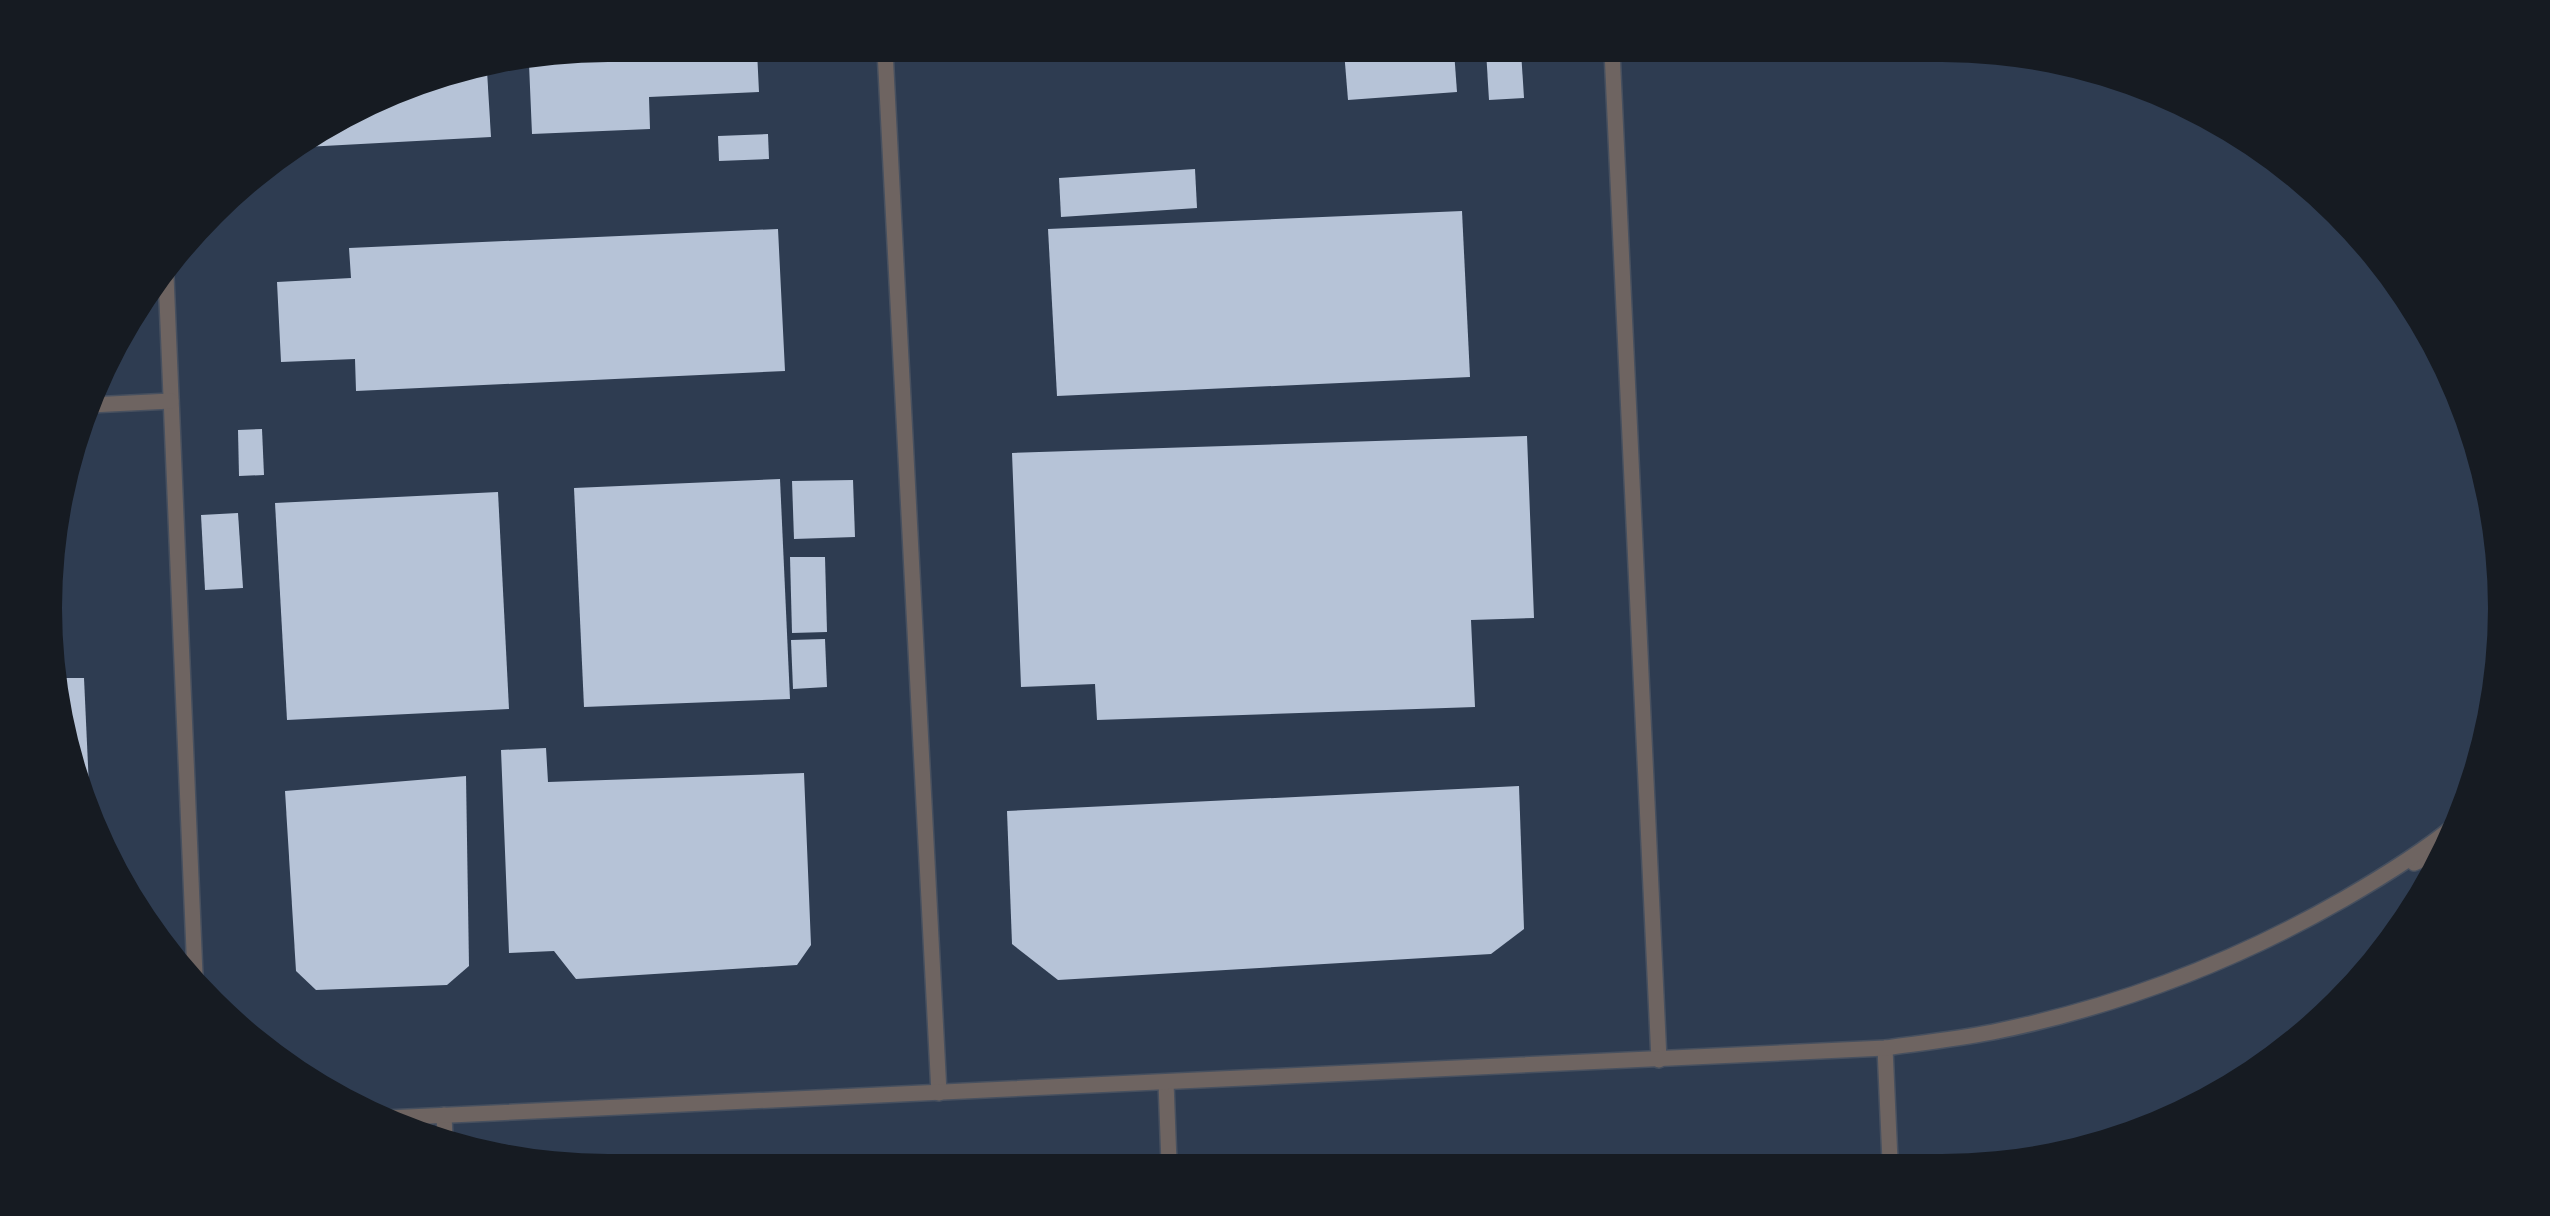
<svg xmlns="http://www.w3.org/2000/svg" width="2550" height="1216" viewBox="0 0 2550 1216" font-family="'Times New Roman',serif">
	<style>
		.built { fill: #2e3c51 }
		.building { fill: #b6c3d7 }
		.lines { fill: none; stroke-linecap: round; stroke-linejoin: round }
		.minor-casing { stroke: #47505f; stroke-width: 18 }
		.minor { stroke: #6e6461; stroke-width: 15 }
	</style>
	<rect width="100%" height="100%" fill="#293343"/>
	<!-- built -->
	<path class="built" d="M 608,51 L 1942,51 L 2051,62 L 2155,94 L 2252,145 L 2336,214 L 2405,299 L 2457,395 L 2488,500 L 2499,608 L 2488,717 L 2456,821 L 2384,947 L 2281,1050 L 2155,1122 L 2015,1160 L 608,1165 L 499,1154 L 395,1122 L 299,1071 L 214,1002 L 109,855 L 56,681 L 62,499 L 94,395 L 145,299 L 269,166 L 429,81 Z"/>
	<!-- building -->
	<g class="building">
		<path d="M 608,51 L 757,51 L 759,92 L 649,97 L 650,129 L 532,134 L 529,64 Z"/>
		<path d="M 1344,51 L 1454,51 L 1457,92 L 1348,100 Z"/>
		<path d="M 1486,51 L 1521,51 L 1524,98 L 1489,100 Z"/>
		<path d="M 487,71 L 491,137 L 305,147 L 429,81 Z"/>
		<path d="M 768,134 L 769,159 L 719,161 L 718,136 Z"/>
		<path d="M 1195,169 L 1197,208 L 1061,217 L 1059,178 Z"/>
		<path d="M 1462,211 L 1470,377 L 1057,396 L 1048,229 Z"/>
		<path d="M 778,229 L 785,371 L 356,391 L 355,359 L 281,362 L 277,282 L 351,278 L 349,248 Z"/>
		<path d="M 262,429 L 264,475 L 239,476 L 238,430 Z"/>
		<path d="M 1527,436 L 1534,618 L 1471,620 L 1475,707 L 1097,720 L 1095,684 L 1021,687 L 1012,453 Z"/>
		<path d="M 780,479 L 790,699 L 584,707 L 574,488 Z"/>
		<path d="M 853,480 L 855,537 L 794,539 L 792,481 Z"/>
		<path d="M 498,492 L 509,709 L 287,720 L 275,503 Z"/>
		<path d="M 238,513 L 243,588 L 205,590 L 201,515 Z"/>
		<path d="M 790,557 L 825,557 L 827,632 L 792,633 Z"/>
		<path d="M 825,639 L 827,687 L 793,689 L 791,640 Z"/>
		<path d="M 56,678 L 84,678 L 89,787 L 56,681 Z"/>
		<path d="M 546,748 L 548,782 L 804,773 L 811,945 L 797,965 L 576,979 L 554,951 L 509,953 L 501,750 Z"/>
		<path d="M 466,776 L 469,966 L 447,985 L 316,990 L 296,971 L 285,791 Z"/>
		<path d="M 1519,786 L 1524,929 L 1491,954 L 1058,980 L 1012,944 L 1007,811 Z"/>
	</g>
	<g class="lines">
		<!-- minor casing -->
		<g class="minor-casing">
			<g id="minor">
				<path d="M 885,51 L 939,1093"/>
				<path d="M 1612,51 L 1659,1060"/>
				<path d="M 166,276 L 195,975"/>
				<path d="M 90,405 L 171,401"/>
				<path d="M 2414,863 L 2438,853"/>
				<path d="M 1885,1048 L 1890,1161"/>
				<path d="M 1166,1082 L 1169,1163"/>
				<path d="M 444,1115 L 445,1138"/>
				<path d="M 386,1118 L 1885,1048 C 1921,1043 1957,1039 1993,1032 C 2116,1007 2236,961 2344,899 C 2382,877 2420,854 2454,826"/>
			</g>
		</g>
		<!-- minor -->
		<use href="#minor" class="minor"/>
	</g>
	<!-- crop -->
	<path d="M0 0H2550V1216H0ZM608 62H1942A546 546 0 0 1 2488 608V608A546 546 0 0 1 1942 1154H608A546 546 0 0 1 62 608V608A546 546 0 0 1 608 62Z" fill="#161b22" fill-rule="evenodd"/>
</svg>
